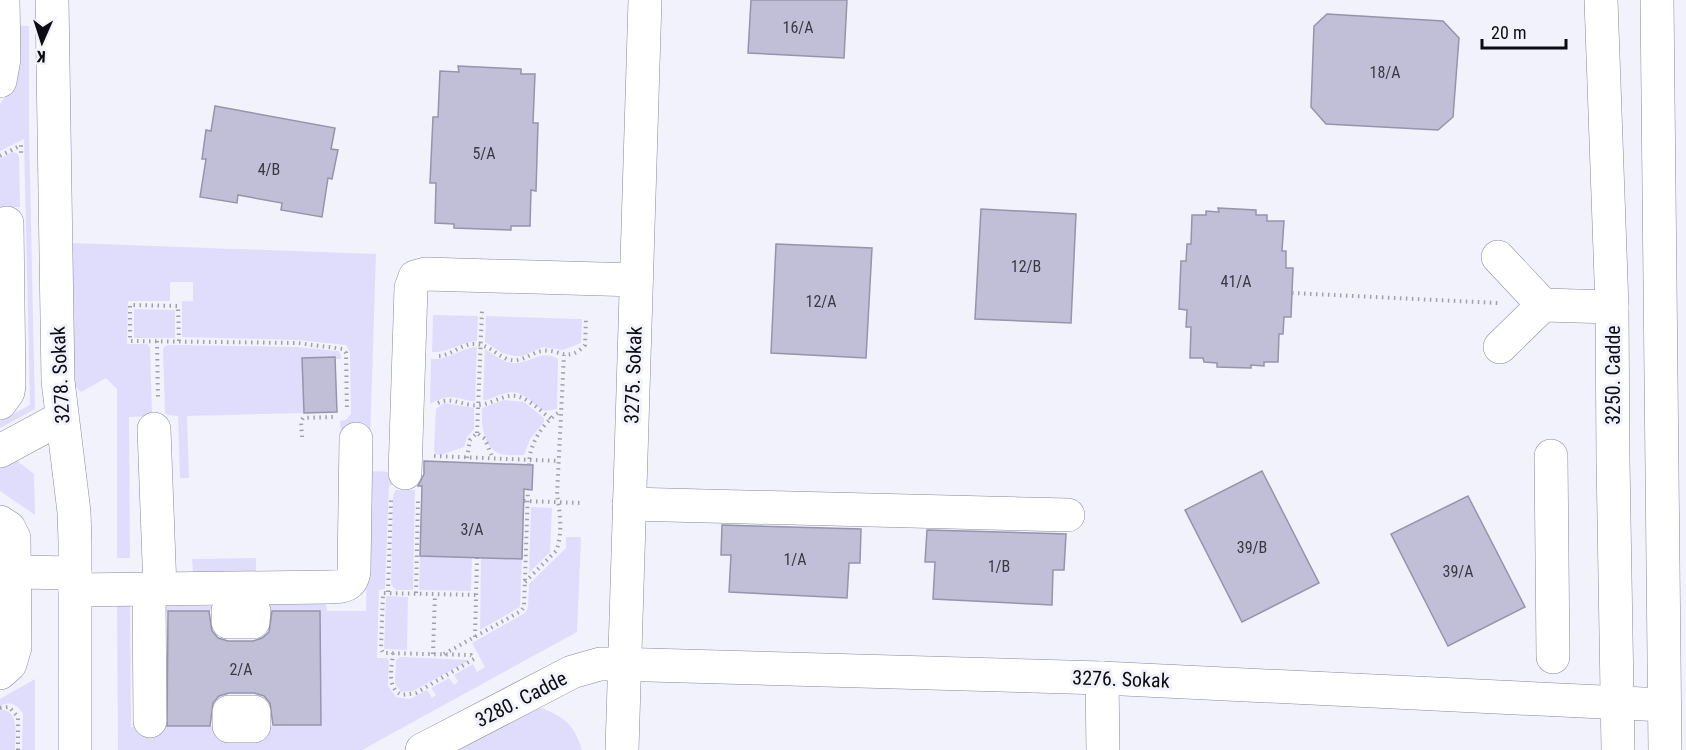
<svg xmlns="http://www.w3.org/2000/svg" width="1686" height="750" viewBox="0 0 1686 750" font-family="'Roboto Condensed',sans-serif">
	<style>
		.green { fill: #e0ddfc }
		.building { fill: #c1bed7; stroke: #9694ab; stroke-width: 1.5 }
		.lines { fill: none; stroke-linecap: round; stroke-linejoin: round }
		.minor-casing { stroke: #8a879f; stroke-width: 34 }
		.path { stroke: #a0a0a9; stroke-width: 4; stroke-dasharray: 1.5 4.5; stroke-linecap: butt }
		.minor { stroke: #fff; stroke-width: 33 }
		.labels { text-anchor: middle; stroke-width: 6; stroke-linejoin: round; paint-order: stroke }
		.number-label { font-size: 16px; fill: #393845 }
		.street-label { font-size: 20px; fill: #0c0b14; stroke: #f2f2fc }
	</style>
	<rect width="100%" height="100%" fill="#f2f2fc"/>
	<!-- green -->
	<g class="green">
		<path d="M 19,26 L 29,26 L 29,131 L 35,409 L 0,428 L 0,421 L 30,405 L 24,139 L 0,151 L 0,104 L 8,93 Z"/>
		<path d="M 12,152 L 17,153 L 19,157 L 20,207 L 0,207 L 0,159 Z"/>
		<path d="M 72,243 L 376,254 L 370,440 L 341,439 L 340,421 L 346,420 L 351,414 L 350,353 L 346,345 L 298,340 L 182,337 L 182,301 L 193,301 L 193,282 L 170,282 L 170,301 L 128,301 L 127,344 L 147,344 L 150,347 L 152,413 L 150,416 L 129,417 L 130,558 L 117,558 L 117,389 L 106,378 L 81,392 L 74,385 Z"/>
		<path d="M 134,309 L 175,310 L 175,338 L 134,338 Z"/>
		<path d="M 433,315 L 478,316 L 477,341 C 460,342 449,353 432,352 Z"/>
		<path d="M 486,316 L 582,319 L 581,343 L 563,350 L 543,347 L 522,356 L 515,356 L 502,353 L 485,342 Z"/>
		<path d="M 168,345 L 297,347 L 338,351 L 341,354 L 341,359 L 335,359 L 335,357 L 302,358 L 304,413 L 187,416 L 189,478 L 180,478 L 178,416 L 167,415 L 165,413 L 163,349 L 165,346 Z"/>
		<path d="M 477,347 L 475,402 C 455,398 450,393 430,404 L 431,359 C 451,360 459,348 477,347 Z"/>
		<path d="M 485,349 C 493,354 501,361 511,363 C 529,365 541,348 558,359 L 557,409 L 545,411 C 531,405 524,389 506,393 C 497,395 492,400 483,400 Z"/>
		<path d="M 504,400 L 524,402 L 544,418 L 544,422 L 530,439 L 524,455 C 517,455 508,456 501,454 C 483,449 481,423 482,408 Z"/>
		<path d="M 444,403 L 474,408 L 474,429 L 467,437 L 464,447 L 440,455 L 436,454 L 434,451 L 436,409 Z"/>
		<path d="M 15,459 L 34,474 L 35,515 L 0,491 L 0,467 Z"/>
		<path d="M 369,471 L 416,473 L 415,486 L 389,485 L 385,589 L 379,590 L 377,658 L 387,658 L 389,661 L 388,686 L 396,697 L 410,699 L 427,690 L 432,698 L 436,695 L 431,688 L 449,678 L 454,685 L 458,682 L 454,675 L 473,664 L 477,672 L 485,667 L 472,643 L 525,613 L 528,607 L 529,584 L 566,548 L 566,537 L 581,537 L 577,632 L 362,750 L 118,750 L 117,606 L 130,606 L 131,727 L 157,727 L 156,606 L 224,606 L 228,611 L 161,611 L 162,654 L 167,654 L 168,685 L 162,685 L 162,726 L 320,725 L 320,611 L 254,611 L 258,605 L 326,604 L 327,611 L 366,611 Z"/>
		<path d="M 396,490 L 415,490 L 413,590 L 396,590 L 391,585 L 393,495 Z"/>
		<path d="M 531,507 L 552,508 L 550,552 L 529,573 Z"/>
		<path d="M 420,556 L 472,557 L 471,591 L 419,590 Z"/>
		<path d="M 256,558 L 256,572 L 193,572 L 192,559 Z"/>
		<path d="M 481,558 L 522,559 L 520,607 L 480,630 Z"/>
		<path d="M 386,596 L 408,597 L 407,650 L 384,649 Z"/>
		<path d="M 400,657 L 470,660 L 413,691 L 401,692 L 395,683 L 396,660 Z"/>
		<path d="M 35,679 L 35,750 L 22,750 L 23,714 C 17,704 10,701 0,706 L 0,699 Z"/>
		<path d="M 542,708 C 566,718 574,725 582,750 L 445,750 L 505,717 Z"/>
		<path d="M 2,710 C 20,711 15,737 15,750 L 0,750 L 0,711 Z"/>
	</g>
	<!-- building -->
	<g class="building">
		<path d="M 751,0 L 847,0 L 844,58 L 748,53 Z"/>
		<path d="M 1327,14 L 1443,21 L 1459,38 L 1453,117 L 1438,130 L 1326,124 L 1311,107 L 1314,26 Z"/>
		<path d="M 458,66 L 521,69 L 521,74 L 535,74 L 533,123 L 538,123 L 536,191 L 531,190 L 530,226 L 511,226 L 511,230 L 454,228 L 454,224 L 435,223 L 436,183 L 430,183 L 433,117 L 438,117 L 440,71 L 459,72 Z"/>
		<path d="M 215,106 L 335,128 L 331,149 L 338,150 L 332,179 L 328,178 L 322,217 L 281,210 L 282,203 L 238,195 L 237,203 L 200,197 L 206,159 L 202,159 L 206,130 L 211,131 Z"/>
		<path d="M 1218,208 L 1256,210 L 1256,215 L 1267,215 L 1267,221 L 1284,221 L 1282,251 L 1286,251 L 1286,268 L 1293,268 L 1291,317 L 1284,317 L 1283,334 L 1279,334 L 1278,362 L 1264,362 L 1264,366 L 1251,365 L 1251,368 L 1217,367 L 1217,363 L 1204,362 L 1203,358 L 1190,358 L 1191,327 L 1186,327 L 1187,310 L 1179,309 L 1181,261 L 1186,261 L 1187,244 L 1191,244 L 1192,215 L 1206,215 L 1206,211 L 1219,212 Z"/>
		<path d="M 981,209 L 1076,214 L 1071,323 L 975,319 Z"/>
		<path d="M 776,244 L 872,248 L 866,358 L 771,353 Z"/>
		<path d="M 335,357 L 337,412 L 304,413 L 302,358 Z"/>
		<path d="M 424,461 L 533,465 L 532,490 L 524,489 L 522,559 L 420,556 L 422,486 L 418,486 L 424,474 Z"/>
		<path d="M 1262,471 L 1319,583 L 1242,622 L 1185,510 Z"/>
		<path d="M 1468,496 L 1525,607 L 1448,646 L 1391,534 Z"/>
		<path d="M 722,525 L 861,529 L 860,563 L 849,563 L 847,598 L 729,592 L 731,555 L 721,555 Z"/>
		<path d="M 927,530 L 1066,534 L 1064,570 L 1053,570 L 1052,605 L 933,599 L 935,562 L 925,562 Z"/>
		<path d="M 168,611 L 209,611 L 212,631 L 218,638 L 228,641 L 253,641 L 262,638 L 269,632 L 272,611 L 320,611 L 321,725 L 273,725 L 270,703 L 264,696 L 254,693 L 229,693 L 219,696 L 213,703 L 210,726 L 167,726 Z"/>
	</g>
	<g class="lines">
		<!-- minor casing -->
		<g class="minor-casing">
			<g id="minor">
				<path d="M 52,0 L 58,381 L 74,512 L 75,542 L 75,750"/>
				<path d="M 1601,0 L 1612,307 L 1613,460 L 1618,750"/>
				<path d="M 1657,0 L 1665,750"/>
				<path d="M 0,81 L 4,59 L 3,0"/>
				<path d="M 1498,257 L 1543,305 L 1612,307"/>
				<path d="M 1500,347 L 1543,305"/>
				<path d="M 0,403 L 8,392 L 9,385 L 7,223"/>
				<path d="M 154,429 L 160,589"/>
				<path d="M 0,451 L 61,418"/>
				<path d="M 1551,456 L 1553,657"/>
				<path d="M 405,473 L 411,288 L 415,277 L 426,274 L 636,280"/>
				<path d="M 629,504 L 1068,515"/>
				<path d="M 0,522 L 9,528 L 14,538 L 15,647 L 10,664 L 0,673"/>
				<path d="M 15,572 L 75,573"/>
				<path d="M 149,589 L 150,721"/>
				<path d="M 75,590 L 329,587 C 343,587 352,586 354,571 L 356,439"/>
				<path d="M 228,611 L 254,611 L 253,622 L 228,622 Z"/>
				<path d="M 1102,678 L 1103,750"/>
				<rect x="229" y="712" width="25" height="14"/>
				<path d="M 422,750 L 572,672 L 600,664 L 613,664 L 1102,678 L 1664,705"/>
				<path d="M 622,750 L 645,0"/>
			</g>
		</g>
		<!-- path -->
		<g class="path">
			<path d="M 0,156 L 21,145 L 21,156"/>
			<path d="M 1292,293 L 1498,303"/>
			<path d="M 157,341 L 158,400"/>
			<path d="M 179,341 L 178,306 L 130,305 L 130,341 L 298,343 L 343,349 L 346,353 L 347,411"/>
			<path d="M 439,356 C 452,355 461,344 474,344 C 488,344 495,354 507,359 C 521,364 530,353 542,351 C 559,348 568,364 585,345 L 586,319"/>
			<path d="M 438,403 C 453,396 464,407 479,405 C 493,404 506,392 520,397 C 531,401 542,412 551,419"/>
			<path d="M 477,433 L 482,311"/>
			<path d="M 302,437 L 301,421 L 303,418 L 334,417"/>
			<path d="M 434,456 L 559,461"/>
			<path d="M 467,458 L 470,440 L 477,433 L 485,439 L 493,459"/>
			<path d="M 529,465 C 529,444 543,422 561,411"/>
			<path d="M 524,501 L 583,503"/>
			<path d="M 525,582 L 556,551 C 563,535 560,511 557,495 L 564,355"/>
			<path d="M 388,592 L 391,500"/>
			<path d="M 416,593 L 418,499"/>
			<path d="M 475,637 L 477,558"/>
			<path d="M 393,653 C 392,667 386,688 402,695 L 416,693 L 474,659 L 471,655 L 383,653 L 381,648 L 383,593 L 476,595"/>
			<path d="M 433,654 L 435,594"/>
			<path d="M 444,654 L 521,611 L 524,607 L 528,490"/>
			<path d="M 0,708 L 9,707 L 18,717 L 18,750"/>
		</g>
		<!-- minor -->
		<use href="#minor" class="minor"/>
	</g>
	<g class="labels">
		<!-- number labels -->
		<g class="number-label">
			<text x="798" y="33">16/A</text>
			<text x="1385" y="78">18/A</text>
			<text x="484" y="159">5/A</text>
			<text x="269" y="175">4/B</text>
			<text x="1026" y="272">12/B</text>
			<text x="1236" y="287">41/A</text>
			<text x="821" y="307">12/A</text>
			<text x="472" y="535">3/A</text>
			<text x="1252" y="553">39/B</text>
			<text x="795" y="565">1/A</text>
			<text x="999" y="572">1/B</text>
			<text x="1458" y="577">39/A</text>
			<text x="241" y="675">2/A</text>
		</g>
		<!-- street labels -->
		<g class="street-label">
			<text transform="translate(60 375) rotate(-93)" y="7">3278. Sokak</text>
			<text transform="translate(633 375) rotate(-88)" y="7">3275. Sokak</text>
			<text transform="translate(1613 375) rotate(-90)" y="7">3250. Cadde</text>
			<text transform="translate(1121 679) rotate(2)" y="7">3276. Sokak</text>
			<text transform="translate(521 699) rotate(-27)" y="7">3280. Cadde</text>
		</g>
	</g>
	<!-- north arrow -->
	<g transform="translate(42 42) rotate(183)" stroke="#f2f2fc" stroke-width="4.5" paint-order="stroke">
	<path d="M0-4.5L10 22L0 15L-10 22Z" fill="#0c0b14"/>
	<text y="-9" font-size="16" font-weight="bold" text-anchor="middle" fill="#0c0b14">K</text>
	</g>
	<!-- scale -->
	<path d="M1482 39v9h84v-9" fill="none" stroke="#0c0b14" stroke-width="3"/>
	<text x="1491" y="39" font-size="18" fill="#0c0b14" stroke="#f2f2fc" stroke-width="4.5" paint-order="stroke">20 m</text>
</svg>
